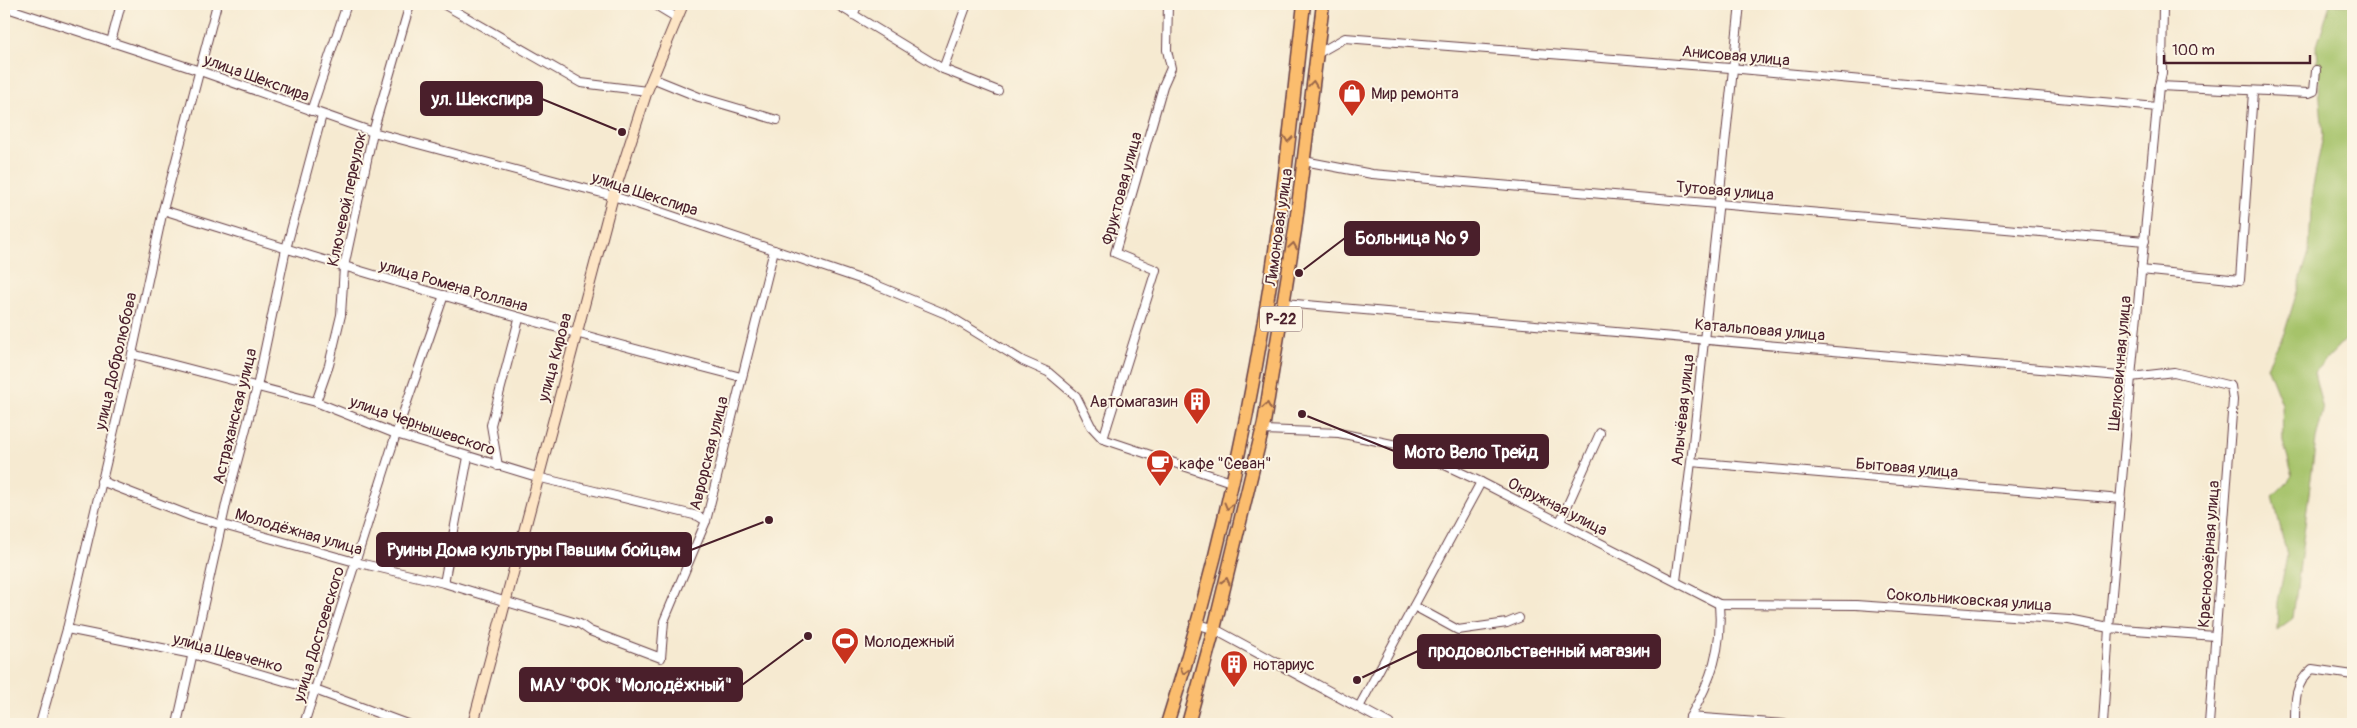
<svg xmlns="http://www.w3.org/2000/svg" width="2357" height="728" viewBox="0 0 2357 728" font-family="Pangolin,sans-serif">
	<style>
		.green { fill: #a6c36a; stroke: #78714a }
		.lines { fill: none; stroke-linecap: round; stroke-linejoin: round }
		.minor-casing { stroke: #643d44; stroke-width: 10 }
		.tertiary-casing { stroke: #643d44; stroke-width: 11 }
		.secondary-casing { stroke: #643d44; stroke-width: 12 }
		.trunk-casing { stroke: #643d44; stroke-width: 15 }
		.minor { stroke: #fff; stroke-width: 8 }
		.tertiary { stroke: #fff; stroke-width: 9 }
		.secondary { stroke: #fde5c5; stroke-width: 10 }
		.trunk { stroke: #fbbd6e; stroke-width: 12 }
		.oneway { stroke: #9a6649 }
		.labels { text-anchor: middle; stroke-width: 4; stroke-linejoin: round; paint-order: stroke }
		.shield { fill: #fcf5e5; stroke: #7f5f63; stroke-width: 1 }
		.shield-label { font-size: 15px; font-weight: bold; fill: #4a1f2b }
		.street-label { font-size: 16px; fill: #4a1f2b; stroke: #fcf5e5 }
		.poi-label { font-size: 16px; fill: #4a1f2b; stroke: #fcf5e5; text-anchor: start }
		.leader { fill: none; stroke: #4a1f2b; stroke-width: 2 }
		.callout-dot { fill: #4a1f2b; stroke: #fcf5e5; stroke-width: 2 }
		.callout { fill: #4a1f2b; stroke: #4a1f2b; stroke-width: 2 }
		.callout-label { font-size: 18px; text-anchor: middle; font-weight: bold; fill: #fff }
	</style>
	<rect width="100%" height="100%" fill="#fcf5e5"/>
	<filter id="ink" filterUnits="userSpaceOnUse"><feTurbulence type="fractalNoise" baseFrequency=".02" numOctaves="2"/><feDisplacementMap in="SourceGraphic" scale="10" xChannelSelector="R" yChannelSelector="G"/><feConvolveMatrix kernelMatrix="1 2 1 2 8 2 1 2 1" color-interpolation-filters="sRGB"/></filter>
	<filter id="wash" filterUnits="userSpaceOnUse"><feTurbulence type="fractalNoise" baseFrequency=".0096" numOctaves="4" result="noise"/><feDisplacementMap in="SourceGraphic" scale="20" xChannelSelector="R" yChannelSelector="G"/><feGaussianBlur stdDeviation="1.12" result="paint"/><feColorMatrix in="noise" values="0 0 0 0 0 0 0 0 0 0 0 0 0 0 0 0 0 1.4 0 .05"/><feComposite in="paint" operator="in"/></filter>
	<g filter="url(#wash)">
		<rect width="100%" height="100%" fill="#f6ead1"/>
		<!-- green -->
		<path class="green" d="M 2330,4 L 2353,4 L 2353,332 L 2314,372 L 2323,411 L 2316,439 L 2293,618 L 2277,630 L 2278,602 L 2287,556 L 2273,496 L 2293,476 L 2283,442 L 2282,404 L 2267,366 L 2285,331 L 2309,252 L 2312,191 L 2323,136 L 2316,49 Z"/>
	</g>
	<g filter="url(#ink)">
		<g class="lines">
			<!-- minor casing -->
			<g class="minor-casing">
				<g id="minor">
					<path d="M 443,4 L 581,83 L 647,91"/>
					<path d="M 654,4 L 677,18"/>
					<path d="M 836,4 L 943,69 L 998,91"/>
					<path d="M 4,7 L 200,71 L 373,132 L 613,196 L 869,282 L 946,314 L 1023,361 L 1048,372 L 1076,396 L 1091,426 L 1103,439 L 1234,483"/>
					<path d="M 853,15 L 858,4"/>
					<path d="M 111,42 L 121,4"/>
					<path d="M 1317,54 L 1345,38 L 1730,68 L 2157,107"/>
					<path d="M 943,69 L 967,4"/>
					<path d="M 652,78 L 699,97 L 777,120"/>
					<path d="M 2159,86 L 2309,93 L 2314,91 L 2316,70"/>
					<path d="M 311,111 L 347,4"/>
					<path d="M 1304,161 L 1372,174 L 2145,241"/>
					<path d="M 163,210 C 354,271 547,327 741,377"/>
					<path d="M 2141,270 L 2240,280 L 2253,92"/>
					<path d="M 1284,303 L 2131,377 L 2174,372 L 2231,386 L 2233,400 L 2209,724"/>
					<path d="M 132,354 L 316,402 L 396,434 L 537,477 L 698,516 L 706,521"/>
					<path d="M 316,402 L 329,365 L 341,315 L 344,267 L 373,132 L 410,4"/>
					<path d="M 1262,430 L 1339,433 L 1406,447 L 1481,482 L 1719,604 L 1856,605 L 2069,620 L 2109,628 L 2215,636"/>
					<path d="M 1103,439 L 1156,270 L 1115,253 L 1163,86 L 1171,68 L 1167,50 L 1168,4"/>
					<path d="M 1691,462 L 2121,499"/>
					<path d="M 498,466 L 491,425 L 519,319"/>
					<path d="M 101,481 L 191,516 L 355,562 L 444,583 L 580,624 L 590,631 L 661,658 L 664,621 L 706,521 L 774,250"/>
					<path d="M 1560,522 L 1600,433"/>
					<path d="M 1676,581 L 1691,462 L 1740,4"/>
					<path d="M 444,583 L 468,457"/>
					<path d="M 1414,606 L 1458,630 L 1507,623 L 1519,618"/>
					<path d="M 67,629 L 192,654 L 315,690 L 407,724"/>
					<path d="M 1359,707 L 1481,482"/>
					<path d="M 1690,717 L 1784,724"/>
					<path d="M 40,724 L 67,629 L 132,354 L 163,210 L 217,4"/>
					<path d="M 177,724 L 227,500 L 257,387 L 286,249 L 322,115"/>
					<path d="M 304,724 L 396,434 L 444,295"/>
					<path d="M 1689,724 L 1690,717 C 1711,681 1723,647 1719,604"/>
					<path d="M 2103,724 L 2109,628 L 2131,377 L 2159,86 L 2162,73 L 2163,4"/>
					<path d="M 2295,724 C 2295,702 2294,684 2312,669 L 2353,675"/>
				</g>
			</g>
			<!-- tertiary casing -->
			<g class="tertiary-casing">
				<path id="tertiary" d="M 1197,624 L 1214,629 L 1389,724"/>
			</g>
			<!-- secondary casing -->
			<g class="secondary-casing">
				<path id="secondary" d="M 473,724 L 613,196 L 647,91 L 683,4"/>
			</g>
			<!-- trunk casing -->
			<g class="trunk-casing">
				<g id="trunk">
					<path d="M 1167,724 C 1210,590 1242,453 1265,314 C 1283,211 1292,107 1304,4"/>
					<path d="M 1188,724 L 1214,629 L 1264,423 L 1295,230 L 1323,4"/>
				</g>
			</g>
			<!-- minor -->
			<use href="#minor" class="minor"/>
			<!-- tertiary -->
			<use href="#tertiary" class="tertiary"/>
			<!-- secondary -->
			<use href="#secondary" class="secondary"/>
			<!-- trunk -->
			<use href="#trunk" class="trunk"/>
		</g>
		<!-- one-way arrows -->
		<defs><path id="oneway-chevron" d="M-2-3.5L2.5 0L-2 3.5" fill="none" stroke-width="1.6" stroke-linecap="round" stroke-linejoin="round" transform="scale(1.25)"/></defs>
		<g class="oneway">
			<use href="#oneway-chevron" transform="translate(1313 84) rotate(-83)"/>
			<use href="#oneway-chevron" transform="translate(1288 139) rotate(97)"/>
			<use href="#oneway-chevron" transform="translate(1293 246) rotate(-81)"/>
			<use href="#oneway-chevron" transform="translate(1267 406) rotate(-80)"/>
			<use href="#oneway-chevron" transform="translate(1228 506) rotate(105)"/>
			<use href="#oneway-chevron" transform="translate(1226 581) rotate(-76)"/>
			<use href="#oneway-chevron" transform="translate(1184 671) rotate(107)"/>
		</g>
	</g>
	<!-- icons -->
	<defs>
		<g id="shop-pin" transform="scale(1.4375)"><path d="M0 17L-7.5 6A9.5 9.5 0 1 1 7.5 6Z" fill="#c8321e" stroke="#fcf5e5"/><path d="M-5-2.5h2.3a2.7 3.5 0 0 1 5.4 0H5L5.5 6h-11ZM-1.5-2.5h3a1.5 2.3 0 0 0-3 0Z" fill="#fff"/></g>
		<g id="building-pin" transform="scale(1.4375)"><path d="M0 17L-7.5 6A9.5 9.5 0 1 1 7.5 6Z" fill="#c8321e" stroke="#fcf5e5"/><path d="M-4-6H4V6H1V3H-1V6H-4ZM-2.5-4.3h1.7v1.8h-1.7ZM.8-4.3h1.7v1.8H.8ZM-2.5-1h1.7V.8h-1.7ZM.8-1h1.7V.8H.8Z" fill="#fff"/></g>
		<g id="cafe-pin" transform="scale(1.4375)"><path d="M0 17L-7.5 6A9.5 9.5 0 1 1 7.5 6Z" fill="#c8321e" stroke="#fcf5e5"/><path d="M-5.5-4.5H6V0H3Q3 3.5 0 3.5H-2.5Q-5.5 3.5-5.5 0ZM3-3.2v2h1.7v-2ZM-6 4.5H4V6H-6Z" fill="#fff"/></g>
		<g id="stadium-pin" transform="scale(1.4375)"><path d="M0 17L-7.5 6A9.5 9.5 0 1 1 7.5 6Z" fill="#c8321e" stroke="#fcf5e5"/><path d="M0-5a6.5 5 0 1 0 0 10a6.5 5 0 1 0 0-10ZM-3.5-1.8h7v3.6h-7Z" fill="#fff"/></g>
	</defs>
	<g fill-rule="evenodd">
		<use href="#shop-pin" x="1352" y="93"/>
		<use href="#building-pin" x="1197" y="401"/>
		<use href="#cafe-pin" x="1160" y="463"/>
		<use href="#stadium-pin" x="845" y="641"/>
		<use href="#building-pin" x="1234" y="664"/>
	</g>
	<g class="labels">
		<!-- shield labels -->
		<rect class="shield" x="1260" y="306.5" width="42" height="25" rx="4"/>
		<g class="shield-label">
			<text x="1281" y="324">Р-22</text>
		</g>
		<!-- street labels -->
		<g class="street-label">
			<text transform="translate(1736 55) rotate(5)" y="6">Анисовая улица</text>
			<text transform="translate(257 77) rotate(20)" y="6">улица Шекспира</text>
			<text transform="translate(1121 188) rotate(-75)" y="6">Фруктовая улица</text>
			<text transform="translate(1725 190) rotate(5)" y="6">Тутовая улица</text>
			<text transform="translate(645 193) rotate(18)" y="6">улица Шекспира</text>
			<text transform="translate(346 199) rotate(-78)" y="6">Ключевой переулок</text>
			<text transform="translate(1278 227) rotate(-82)" y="6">Лимоновая улица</text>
			<text transform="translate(454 285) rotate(16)" y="6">улица Ромена Роллана</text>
			<text transform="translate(1760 329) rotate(5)" y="6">Катальповая улица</text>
			<text transform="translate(554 357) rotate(-75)" y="6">улица Кирова</text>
			<text transform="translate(115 361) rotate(-77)" y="6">улица Добролюбова</text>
			<text transform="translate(2119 363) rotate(-85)" y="6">Шелковичная улица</text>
			<text transform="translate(1682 410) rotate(-84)" y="6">Алычёвая улица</text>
			<text transform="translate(234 416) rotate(-76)" y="6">Астраханская улица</text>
			<text transform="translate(423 425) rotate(19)" y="6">улица Чернышевского</text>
			<text transform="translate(708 453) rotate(-76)" y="6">Аврорская улица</text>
			<text transform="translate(1907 467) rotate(5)" y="6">Бытовая улица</text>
			<text transform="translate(1558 506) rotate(27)" y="6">Окружная улица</text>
			<text transform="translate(299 531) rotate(16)" y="6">Молодёжная улица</text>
			<text transform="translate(2208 554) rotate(-86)" y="6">Красноозёрная улица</text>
			<text transform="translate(1969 599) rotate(4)" y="6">Сокольниковская улица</text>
			<text transform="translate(318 634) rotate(-73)" y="6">улица Достоевского</text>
			<text transform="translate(228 652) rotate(15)" y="6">улица Шевченко</text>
		</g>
		<!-- poi labels -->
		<g class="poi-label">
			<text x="1371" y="99">Мир ремонта</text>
			<text x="1178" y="407" text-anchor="end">Автомагазин</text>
			<text x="1179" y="469">кафе "Севан"</text>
			<text x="864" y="647">Молодежный</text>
			<text x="1253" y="670">нотариус</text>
		</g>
	</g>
	<!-- callouts -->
	<path class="leader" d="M622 132L542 99M1299 273L1345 238M1302 414L1394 451M769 520L691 550M1357 680L1418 651M808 636L742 685"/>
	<g class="callout-dot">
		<circle cx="622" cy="132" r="5"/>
		<circle cx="1299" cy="273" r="5"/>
		<circle cx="1302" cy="414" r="5"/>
		<circle cx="769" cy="520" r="5"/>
		<circle cx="1357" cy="680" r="5"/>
		<circle cx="808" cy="636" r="5"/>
	</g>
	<g class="callout">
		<rect x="421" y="82" width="121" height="33" rx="5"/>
		<rect x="1345" y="222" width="134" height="33" rx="5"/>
		<rect x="1394" y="435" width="154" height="33" rx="5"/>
		<rect x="377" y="533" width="314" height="33" rx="5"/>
		<rect x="1418" y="635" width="242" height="33" rx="5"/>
		<rect x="520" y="668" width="222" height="33" rx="5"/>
	</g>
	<g class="callout-label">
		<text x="482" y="105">ул. Шекспира</text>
		<text x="1412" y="244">Больница № 9</text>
		<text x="1471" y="458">Мото Вело Трейд</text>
		<text x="534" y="556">Руины Дома культуры Павшим бойцам</text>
		<text x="1539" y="657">продовольственный магазин</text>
		<text x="631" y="691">МАУ "ФОК "Молодёжный"</text>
	</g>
	<!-- margin -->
	<rect width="2357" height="728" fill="none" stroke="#fcf5e5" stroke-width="20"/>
	<!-- scale -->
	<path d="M2164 55v8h146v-8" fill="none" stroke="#4a1f2b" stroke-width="2.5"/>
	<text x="2172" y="55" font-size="15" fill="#4a1f2b" stroke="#fcf5e5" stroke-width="4" paint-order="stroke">100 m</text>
</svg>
